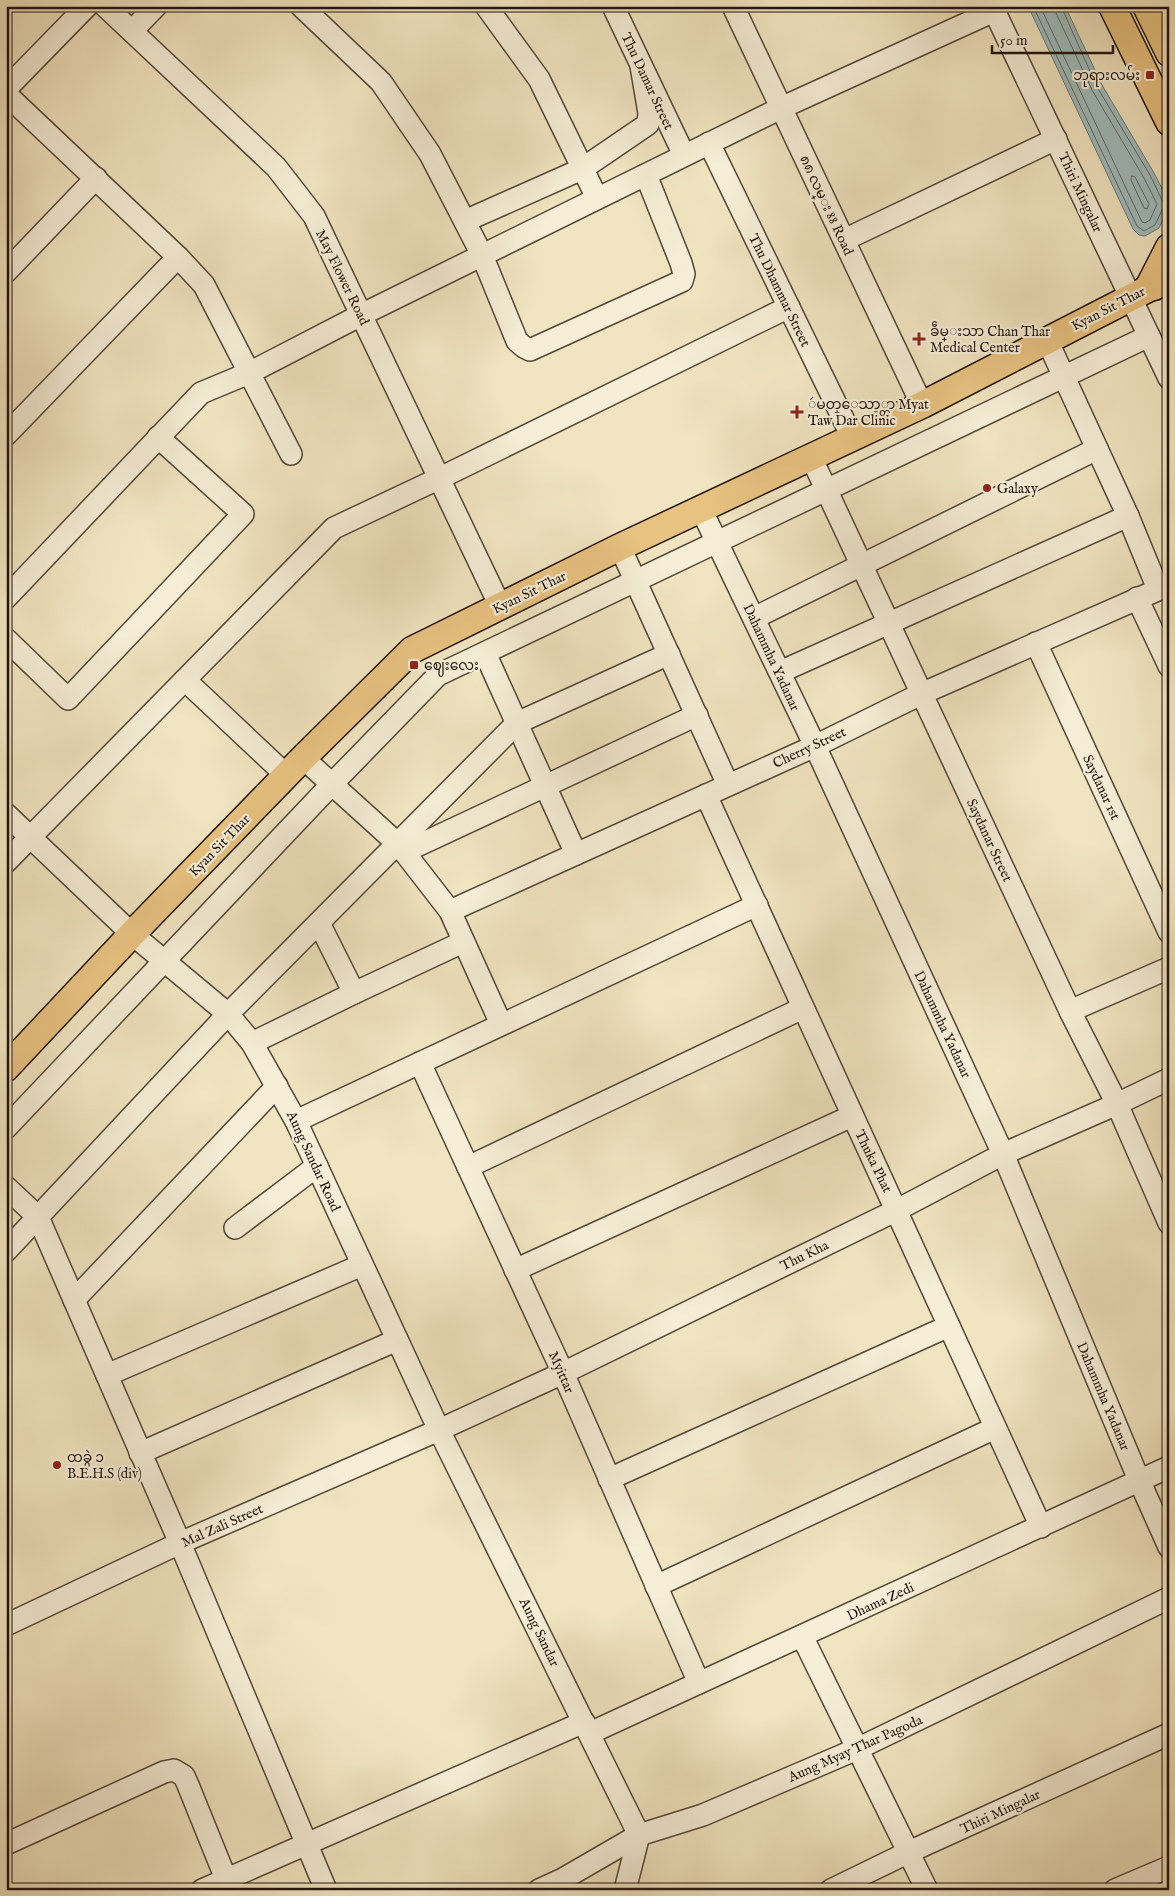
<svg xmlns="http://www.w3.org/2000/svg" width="1175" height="1896" viewBox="0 0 1175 1896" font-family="'IM FELL English','Noto Sans Myanmar',serif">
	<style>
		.water { fill: #9fbcbd; stroke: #6c7876 }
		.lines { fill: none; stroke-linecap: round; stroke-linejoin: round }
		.shore { stroke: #606864; stroke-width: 1 }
		.minor-casing { stroke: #544839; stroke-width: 24 }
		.major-casing { stroke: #20130c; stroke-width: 29 }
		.minor { stroke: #f6eed7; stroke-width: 21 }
		.major { stroke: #e8c280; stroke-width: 26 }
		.poi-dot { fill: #8f2418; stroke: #f6eed7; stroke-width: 2 }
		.labels { text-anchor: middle; stroke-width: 4.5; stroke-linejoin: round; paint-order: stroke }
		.poi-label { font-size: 14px; fill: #20130c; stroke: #f6eed7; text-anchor: start }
		.street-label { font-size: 14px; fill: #20130c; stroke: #f6eed7 }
	</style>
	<rect width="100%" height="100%" fill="#f1e5c1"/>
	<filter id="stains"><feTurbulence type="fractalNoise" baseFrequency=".004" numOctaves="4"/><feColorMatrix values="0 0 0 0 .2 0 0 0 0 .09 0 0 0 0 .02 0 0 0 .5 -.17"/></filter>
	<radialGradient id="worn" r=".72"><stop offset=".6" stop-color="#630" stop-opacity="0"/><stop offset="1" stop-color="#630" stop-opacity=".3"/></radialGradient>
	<!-- water -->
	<path class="water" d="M 1028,6 L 1065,6 L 1102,85 L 1154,173 L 1167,198 L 1167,212 L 1159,228 L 1145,236 L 1139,235 L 1133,229 Z"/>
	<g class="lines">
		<!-- shore -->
		<g class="shore">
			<path d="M 1033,6 L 1137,226 L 1144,231 L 1155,225 L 1162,210 L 1167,206 L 1169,207"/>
			<path d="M 1040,6 L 1142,222 L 1145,223 L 1150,220 L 1157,204 L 1144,178 L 1092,90 L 1056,13 L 1055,6"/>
			<path d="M 1061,6 L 1097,87 L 1150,175 L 1162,200 L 1167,205 L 1169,203"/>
			<path d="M 1132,176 L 1135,177 L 1149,204 L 1147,209 L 1144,208 L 1131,180 Z"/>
		</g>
		<!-- minor casing -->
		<g class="minor-casing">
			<g id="minor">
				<path d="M 105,6 L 276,167 L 314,216 L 500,606"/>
				<path d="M 301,6 L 381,82 L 430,154 L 482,255 L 517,341 L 524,347 L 530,350 L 682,281 L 684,274 L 681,263 L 646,175"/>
				<path d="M 486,6 L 539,79 L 597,198"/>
				<path d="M 613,6 L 684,155"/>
				<path d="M 733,6 L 922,405"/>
				<path d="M 992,6 L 1169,378"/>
				<path d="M 132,31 L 156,6"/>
				<path d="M 6,89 L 87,6"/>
				<path d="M 6,94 L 178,257 L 204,285 L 291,454"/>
				<path d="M 709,143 L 852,437"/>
				<path d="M 465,221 L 582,169 L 648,124 L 649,113 L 641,66"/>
				<path d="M 844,240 L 1056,139"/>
				<path d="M 6,272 L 96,178"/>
				<path d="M 1047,340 L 1128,516 L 1158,589"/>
				<path d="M 6,435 L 178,257"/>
				<path d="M 811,457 L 1070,1011 L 1117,1104 L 1169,1223"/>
				<path d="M 701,509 L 815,746 L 1003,1154 L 1139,1480 L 1169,1547"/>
				<path d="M 620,547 L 728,785"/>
				<path d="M 6,598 L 201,393 L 249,373 L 361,315 L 781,108 L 994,11"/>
				<path d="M 1137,598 L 1169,666"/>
				<path d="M 754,618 L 1097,449"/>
				<path d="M 6,639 L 68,699 L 243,514 L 158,437"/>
				<path d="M 1036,643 L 1169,932"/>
				<path d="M 485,653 L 576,854"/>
				<path d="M 780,672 L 1128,516"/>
				<path d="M 185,680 L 286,775"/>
				<path d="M 303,758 L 398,844 L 450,911 L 501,1024"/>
				<path d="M 706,795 L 1041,1527"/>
				<path d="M 6,814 L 132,934 L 228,1014 L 252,1043 L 296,1121 L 439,1430 L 639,1835 L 625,1890"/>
				<path d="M 404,852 L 697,715"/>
				<path d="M 6,862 L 334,528 L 440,478 L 789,307"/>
				<path d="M 450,911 L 815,746 L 921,694 L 1169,585"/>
				<path d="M 319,923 L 354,993"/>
				<path d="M 1070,1011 L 1169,968"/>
				<path d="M 252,1043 L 354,993 L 463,942"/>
				<path d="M 420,1063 L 563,1373 L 699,1683"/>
				<path d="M 296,1121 L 757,905"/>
				<path d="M 6,1128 L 332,784 L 438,675 L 1149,336"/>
				<path d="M 468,1167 L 803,1008"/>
				<path d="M 6,1187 L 38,1217 L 180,1543 L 326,1890"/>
				<path d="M 235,1228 L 317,1166"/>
				<path d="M 6,1251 L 228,1014 L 517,723 L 669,654"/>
				<path d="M 515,1270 L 852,1116"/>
				<path d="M 74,1300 L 277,1086"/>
				<path d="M 107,1375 L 362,1265"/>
				<path d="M 140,1453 L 397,1340"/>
				<path d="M 609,1479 L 949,1326"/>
				<path d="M 656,1586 L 995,1428"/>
				<path d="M 6,1625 L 180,1543 L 439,1430 L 563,1373 L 897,1210 L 1003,1154 L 1117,1104 L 1169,1079"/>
				<path d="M 802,1636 L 927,1890"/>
				<path d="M 590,1733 L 1169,1467"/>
				<path d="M 6,1844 L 164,1772 L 174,1770 L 184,1776 L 188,1785 L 226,1879"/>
				<path d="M 202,1890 L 584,1722"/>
				<path d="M 539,1890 L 563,1879 L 639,1835 L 703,1815 L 857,1749 L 1169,1598"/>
				<path d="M 831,1890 L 909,1852 L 1169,1734"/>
				<path d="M 1115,1890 L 1169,1867"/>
			</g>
		</g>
		<!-- major casing -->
		<g class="major-casing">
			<g id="major">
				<path d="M 1112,6 L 1169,122"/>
				<path d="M 1146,6 L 1169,53"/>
				<path d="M 1154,287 L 1148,288 L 1169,247"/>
				<path d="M 6,1068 L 132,934 L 303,758 L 412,650 L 620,547 L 922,405 L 1169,278"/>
			</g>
		</g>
		<!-- minor -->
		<use href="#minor" class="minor"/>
		<!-- major -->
		<use href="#major" class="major"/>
	</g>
	<!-- markers -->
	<g class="poi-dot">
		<rect x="1145" y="70" width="10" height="10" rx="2.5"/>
		<path d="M916.5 331.5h5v5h5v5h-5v5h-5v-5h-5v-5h5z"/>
		<path d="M794.5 404.5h5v5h5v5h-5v5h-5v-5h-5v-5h5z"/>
		<circle cx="987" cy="488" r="5"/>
		<rect x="409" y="660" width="10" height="10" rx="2.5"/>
		<circle cx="57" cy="1465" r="5"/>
	</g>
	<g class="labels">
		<!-- poi labels -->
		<g class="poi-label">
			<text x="1140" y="80" text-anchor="end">ဘုရားလမ်း</text>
			<text x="930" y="336">ခဵမ္းသာ Chan Thar<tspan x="930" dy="16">Medical Center</tspan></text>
			<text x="808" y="409">ဴမတ္ေသာ္တာ Myat<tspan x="808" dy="16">Taw Dar Clinic</tspan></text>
			<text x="997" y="493">Galaxy</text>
			<text x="424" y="670">ဈေးလေး</text>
			<text x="67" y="1462">ထခွဲ ၁<tspan x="67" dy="16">B.E.H.S (div)</tspan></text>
		</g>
		<!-- street labels -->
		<g class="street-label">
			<text transform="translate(648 81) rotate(65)" y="5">Thu Damar Street</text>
			<text transform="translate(1081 192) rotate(65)" y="5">Thiri Mingalar</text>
			<text transform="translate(827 205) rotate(65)" y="5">၈၈ လမ္း 88 Road</text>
			<text transform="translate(343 277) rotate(64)" y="5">May Flower Road</text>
			<text transform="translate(780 290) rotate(64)" y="5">Thu Dhammar Street</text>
			<text transform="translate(1108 308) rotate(-27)" y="5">Kyan Sit Thar</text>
			<text transform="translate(529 592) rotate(-26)" y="5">Kyan Sit Thar</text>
			<text transform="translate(772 657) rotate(65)" y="5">Dahammha Yadanar</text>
			<text transform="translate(809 747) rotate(-25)" y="5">Cherry Street</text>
			<text transform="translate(1102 787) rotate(65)" y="5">Saydanar 1st</text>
			<text transform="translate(990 840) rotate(65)" y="5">Saydanar Street</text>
			<text transform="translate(219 845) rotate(-46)" y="5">Kyan Sit Thar</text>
			<text transform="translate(943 1024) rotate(65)" y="5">Dahammha Yadanar</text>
			<text transform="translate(314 1161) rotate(65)" y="5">Aung Sandar Road</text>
			<text transform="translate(874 1161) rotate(64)" y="5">Thuka Phat</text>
			<text transform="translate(804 1255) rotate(-26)" y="5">Thu Kha</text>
			<text transform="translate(562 1372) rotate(66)" y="5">Myittar</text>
			<text transform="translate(1104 1396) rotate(67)" y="5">Dahammha Yadanar</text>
			<text transform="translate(222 1525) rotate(-24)" y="5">Mal Zali Street</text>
			<text transform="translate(880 1601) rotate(-25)" y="5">Dhama Zedi</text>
			<text transform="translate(540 1632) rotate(64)" y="5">Aung Sandar</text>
			<text transform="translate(855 1748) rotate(-24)" y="5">Aung Myay Thar Pagoda</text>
			<text transform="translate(1000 1811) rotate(-25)" y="5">Thiri Mingalar</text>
		</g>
	</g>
	<!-- margin -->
	<rect width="1175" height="1896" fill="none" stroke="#f1e5c1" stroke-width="25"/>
	<rect x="8" y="8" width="1160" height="1881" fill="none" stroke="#20130c" stroke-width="2.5"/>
	<rect x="12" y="12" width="1150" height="1871" fill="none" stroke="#20130c"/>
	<!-- scale -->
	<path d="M992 45v8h121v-8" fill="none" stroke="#20130c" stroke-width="2.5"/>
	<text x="1000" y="45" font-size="15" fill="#20130c" stroke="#f6eed7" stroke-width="4" paint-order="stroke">50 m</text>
	<rect width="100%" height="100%" filter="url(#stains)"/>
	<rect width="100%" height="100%" fill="url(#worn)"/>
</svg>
